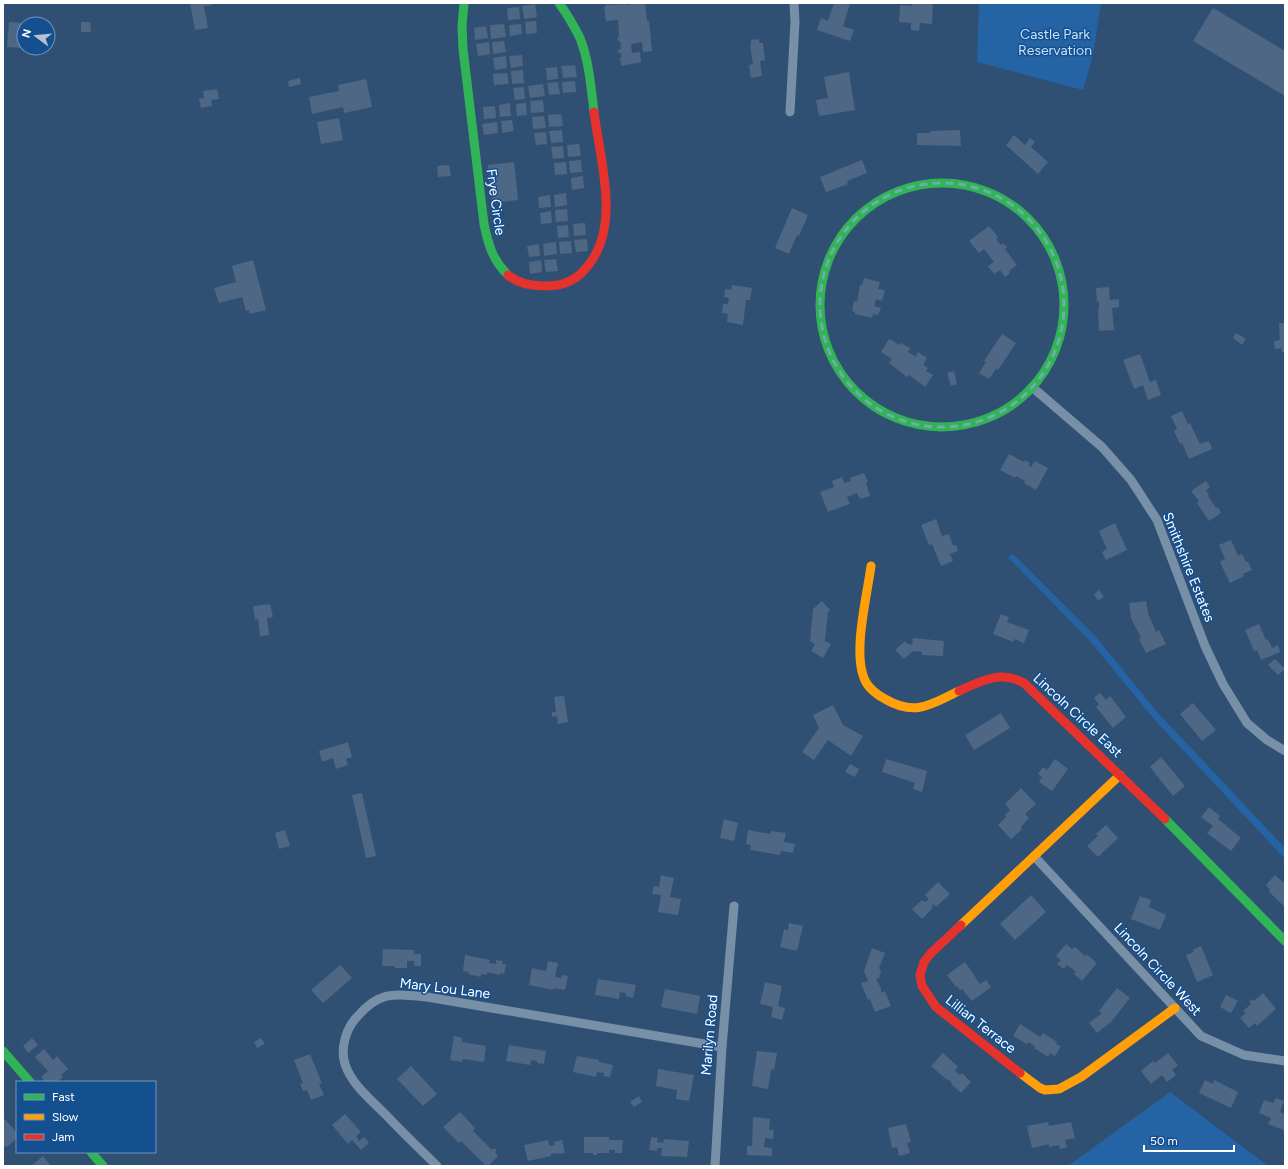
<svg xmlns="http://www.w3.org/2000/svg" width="1288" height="1169" viewBox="0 0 1288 1169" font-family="Figtree,sans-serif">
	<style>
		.green { fill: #2564a4 }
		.building { fill: #4d6784 }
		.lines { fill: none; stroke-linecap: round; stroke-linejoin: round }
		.street { stroke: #778fa7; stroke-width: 9 }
		.fast { stroke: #30b455; stroke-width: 9 }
		.slow { stroke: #ff9f0a; stroke-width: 9 }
		.jam { stroke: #e5322d; stroke-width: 9 }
		.marked { fill: none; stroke: #6fada8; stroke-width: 3; stroke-dasharray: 8 5; stroke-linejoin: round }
		.labels { text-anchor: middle; stroke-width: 3; stroke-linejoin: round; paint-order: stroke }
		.park-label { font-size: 14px; fill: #c6e1fc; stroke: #144f8f }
		.street-label { font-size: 14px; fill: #fff; stroke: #144f8f }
	</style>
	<rect width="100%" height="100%" fill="#305073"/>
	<!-- green -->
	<g class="green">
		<path d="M 979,3 L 1101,3 L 1093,55 L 1083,90 L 977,62 Z"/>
		<path d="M 1013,554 L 1096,637 L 1157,712 L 1285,848 L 1285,859 L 1154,719 L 1090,641 L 1008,557 Z"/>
		<path d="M 1170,1092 L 1268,1166 L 1068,1166 Z"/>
	</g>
	<!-- building -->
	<g class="building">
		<path d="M 190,3 L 212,3 L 212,5 L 204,6 L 208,28 L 195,30 Z"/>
		<path d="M 636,3 L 645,3 L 647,21 L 649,21 L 652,51 L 643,52 L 642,42 L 631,44 L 632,53 L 640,52 L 641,62 L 621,66 L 620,57 L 622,57 L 621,53 L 618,53 L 618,50 L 621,49 L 620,41 L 618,41 L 617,37 L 619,37 L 618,20 L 606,21 L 604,7 L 607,4 L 610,5 L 626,4 L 626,5 Z"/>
		<path d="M 834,3 L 846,3 L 850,4 L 843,26 L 854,30 L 850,41 L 817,30 L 821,18 L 828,21 Z"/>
		<path d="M 912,3 L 933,3 L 932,24 L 920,23 L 919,31 L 911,30 L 911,23 L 899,22 L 900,5 L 912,6 Z"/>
		<path d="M 535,4 L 537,17 L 524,19 L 522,6 Z"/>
		<path d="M 519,7 L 520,19 L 508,20 L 507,8 Z"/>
		<path d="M 1213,8 L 1285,51 L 1285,96 L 1193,41 Z"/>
		<path d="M 536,21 L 537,33 L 526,34 L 525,22 Z"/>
		<path d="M 9,22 L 23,23 L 21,48 L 7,47 Z"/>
		<path d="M 81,22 L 90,22 L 91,32 L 81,32 Z"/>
		<path d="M 504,24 L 506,37 L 491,39 L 490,25 Z"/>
		<path d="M 521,24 L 522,34 L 510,36 L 509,25 Z"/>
		<path d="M 486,26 L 488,38 L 475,40 L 474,28 Z"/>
		<path d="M 759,39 L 759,43 L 763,43 L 765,60 L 760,61 L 762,76 L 751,78 L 749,65 L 753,64 L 750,45 L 751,45 L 751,40 Z"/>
		<path d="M 504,41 L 506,52 L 493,54 L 492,42 Z"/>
		<path d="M 489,42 L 490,54 L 478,56 L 476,44 Z"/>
		<path d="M 522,55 L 523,66 L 511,68 L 509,56 Z"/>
		<path d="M 506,56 L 507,68 L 495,70 L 493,58 Z"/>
		<path d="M 575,65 L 577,77 L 563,78 L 561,66 Z"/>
		<path d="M 557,67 L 558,79 L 547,80 L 546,68 Z"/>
		<path d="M 523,70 L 524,83 L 512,84 L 511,71 Z"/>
		<path d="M 849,72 L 855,110 L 819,116 L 816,100 L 828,98 L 824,77 Z"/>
		<path d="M 507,73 L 509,84 L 494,85 L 493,74 Z"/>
		<path d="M 300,78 L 301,84 L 289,87 L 288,81 Z"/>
		<path d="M 366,79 L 372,107 L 344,113 L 343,107 L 312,114 L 309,97 L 339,91 L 338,85 Z"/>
		<path d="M 575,81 L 576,92 L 563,93 L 562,82 Z"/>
		<path d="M 558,82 L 560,94 L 549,95 L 547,83 Z"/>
		<path d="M 543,84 L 545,96 L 530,98 L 528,86 Z"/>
		<path d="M 524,87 L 525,99 L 515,100 L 513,88 Z"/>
		<path d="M 217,89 L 219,99 L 211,100 L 212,106 L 201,108 L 199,99 L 204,98 L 203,91 Z"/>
		<path d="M 543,100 L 544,112 L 531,113 L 530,101 Z"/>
		<path d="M 510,103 L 511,116 L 500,117 L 499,105 Z"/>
		<path d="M 526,103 L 527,115 L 517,116 L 516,104 Z"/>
		<path d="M 495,106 L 496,118 L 484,119 L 483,107 Z"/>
		<path d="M 561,114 L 563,126 L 549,127 L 548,115 Z"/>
		<path d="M 544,116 L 546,128 L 533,129 L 532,117 Z"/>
		<path d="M 339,118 L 343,140 L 321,144 L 317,122 Z"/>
		<path d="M 512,120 L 514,131 L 502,133 L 501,121 Z"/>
		<path d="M 497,122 L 498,133 L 484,135 L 482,124 Z"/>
		<path d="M 562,130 L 563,142 L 551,143 L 549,131 Z"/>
		<path d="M 960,130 L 961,146 L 917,145 L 917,133 L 930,133 L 930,131 Z"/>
		<path d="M 546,132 L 547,144 L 536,145 L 534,133 Z"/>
		<path d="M 1014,135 L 1025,145 L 1030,138 L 1035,142 L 1031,147 L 1048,162 L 1038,174 L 1006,145 Z"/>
		<path d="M 579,144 L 581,156 L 568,157 L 567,145 Z"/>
		<path d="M 563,146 L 564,158 L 553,159 L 551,147 Z"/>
		<path d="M 581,160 L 582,172 L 570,173 L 569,161 Z"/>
		<path d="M 862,160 L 867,173 L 847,181 L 848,184 L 826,192 L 820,177 Z"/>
		<path d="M 514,162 L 518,200 L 492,203 L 488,165 Z"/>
		<path d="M 566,162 L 567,174 L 555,175 L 554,163 Z"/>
		<path d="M 449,165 L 451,176 L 438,177 L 437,166 Z"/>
		<path d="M 583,176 L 584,188 L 572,190 L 571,178 Z"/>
		<path d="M 566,193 L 567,205 L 555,207 L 554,195 Z"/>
		<path d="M 550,195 L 551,207 L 539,208 L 538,197 Z"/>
		<path d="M 792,208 L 808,215 L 799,236 L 797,235 L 789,254 L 775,248 Z"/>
		<path d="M 567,209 L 568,221 L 556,222 L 555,210 Z"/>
		<path d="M 551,211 L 552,223 L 541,224 L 540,213 Z"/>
		<path d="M 585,223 L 586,235 L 574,236 L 573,224 Z"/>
		<path d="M 568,225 L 569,237 L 558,238 L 557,226 Z"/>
		<path d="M 989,226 L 998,237 L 996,239 L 1001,245 L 1003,243 L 1007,247 L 1005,249 L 1017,265 L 1009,271 L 1010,273 L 1005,277 L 1000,270 L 994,274 L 988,266 L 994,262 L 984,249 L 979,253 L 969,241 Z"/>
		<path d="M 587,239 L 588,251 L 576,252 L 574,240 Z"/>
		<path d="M 571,241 L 572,253 L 560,254 L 559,242 Z"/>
		<path d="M 556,242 L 557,254 L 544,256 L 543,244 Z"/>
		<path d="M 539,244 L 540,256 L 529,257 L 527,246 Z"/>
		<path d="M 556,259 L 558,271 L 546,272 L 544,260 Z"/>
		<path d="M 253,260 L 266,310 L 250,314 L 249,310 L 246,311 L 242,297 L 219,303 L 214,288 L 236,282 L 232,266 Z"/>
		<path d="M 541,260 L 542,272 L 530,274 L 529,262 Z"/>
		<path d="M 864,278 L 880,282 L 878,289 L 885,290 L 882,301 L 876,299 L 874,306 L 881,308 L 878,315 L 873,314 L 872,318 L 855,314 L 855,312 L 852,311 L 854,301 L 857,302 L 860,285 L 862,285 Z"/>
		<path d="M 732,285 L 752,288 L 750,300 L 746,300 L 743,325 L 727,322 L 728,314 L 722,313 L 723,304 L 728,304 L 729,298 L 724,297 L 725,289 L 731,290 Z"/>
		<path d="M 1109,287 L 1110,300 L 1119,299 L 1119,307 L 1112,308 L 1114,330 L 1099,331 L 1098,309 L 1099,309 L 1099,301 L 1097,302 L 1096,288 Z"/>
		<path d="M 1279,323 L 1285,323 L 1285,352 L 1282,352 L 1281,348 L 1275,349 L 1274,341 L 1280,340 Z"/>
		<path d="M 1236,333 L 1246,339 L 1242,345 L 1233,338 Z"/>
		<path d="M 1002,334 L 1016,343 L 998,370 L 996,369 L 989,379 L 979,373 L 986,362 L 984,361 Z"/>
		<path d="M 889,339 L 900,345 L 901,343 L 910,348 L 908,352 L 916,357 L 918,352 L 927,358 L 923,365 L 928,368 L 926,371 L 933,375 L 925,387 L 909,375 L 907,377 L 889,363 L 892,359 L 881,352 Z"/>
		<path d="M 1140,354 L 1150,382 L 1156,380 L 1161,395 L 1148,400 L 1143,385 L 1134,389 L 1123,360 Z"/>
		<path d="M 954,371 L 957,384 L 951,386 L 947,373 Z"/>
		<path d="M 1182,411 L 1188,424 L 1190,423 L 1200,444 L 1209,441 L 1212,449 L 1189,459 L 1182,443 L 1180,444 L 1174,431 L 1177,429 L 1171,416 Z"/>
		<path d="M 1009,454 L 1024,462 L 1025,460 L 1030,463 L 1028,465 L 1031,467 L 1035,461 L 1048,468 L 1036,490 L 1024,483 L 1025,481 L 1016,476 L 1015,478 L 1000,470 Z"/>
		<path d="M 864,473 L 868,482 L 866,483 L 870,496 L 860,499 L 857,493 L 847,497 L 850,504 L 828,512 L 820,492 L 834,487 L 832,481 L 842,477 L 844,483 L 851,481 L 850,478 Z"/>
		<path d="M 1206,481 L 1210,487 L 1206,490 L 1209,495 L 1208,496 L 1216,508 L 1218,507 L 1221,513 L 1209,521 L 1197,503 L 1199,501 L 1191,491 Z"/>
		<path d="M 936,519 L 942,536 L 949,534 L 953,546 L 956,545 L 958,551 L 950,554 L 953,561 L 941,566 L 932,544 L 929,545 L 921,525 Z"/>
		<path d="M 1115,523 L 1127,550 L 1106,560 L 1102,552 L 1107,549 L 1099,531 Z"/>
		<path d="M 1231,540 L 1238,556 L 1242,554 L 1246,562 L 1248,562 L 1252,570 L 1243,574 L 1244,576 L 1230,583 L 1220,562 L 1225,559 L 1219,545 Z"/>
		<path d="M 1099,590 L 1104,597 L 1098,601 L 1094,594 Z"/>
		<path d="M 822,601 L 830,610 L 828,612 L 825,641 L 831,644 L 823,658 L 811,651 L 815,644 L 810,641 L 813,609 Z"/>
		<path d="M 1146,601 L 1148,613 L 1156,632 L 1159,630 L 1166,644 L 1146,653 L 1139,639 L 1141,638 L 1131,618 L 1129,603 Z"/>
		<path d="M 270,604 L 273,617 L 267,618 L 269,635 L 260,636 L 258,619 L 255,620 L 253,606 Z"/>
		<path d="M 1001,614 L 1009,617 L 1007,622 L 1029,630 L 1024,643 L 1014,639 L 1013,642 L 993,634 Z"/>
		<path d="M 1259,624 L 1266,640 L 1268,639 L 1272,648 L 1278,645 L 1280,652 L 1261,660 L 1257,650 L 1254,651 L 1245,630 Z"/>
		<path d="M 913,638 L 944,641 L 943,656 L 922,655 L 922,652 L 913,651 L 904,659 L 895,650 L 905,641 L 908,644 L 912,645 Z"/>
		<path d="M 1275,659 L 1285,669 L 1278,675 L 1268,665 Z"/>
		<path d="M 1100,693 L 1106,700 L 1110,696 L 1126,717 L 1113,728 L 1096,707 L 1099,704 L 1094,698 Z"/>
		<path d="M 564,696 L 568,722 L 558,724 L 557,716 L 552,717 L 552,712 L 556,712 L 554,697 Z"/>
		<path d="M 1193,703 L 1216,730 L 1202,741 L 1180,714 Z"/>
		<path d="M 833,705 L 843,725 L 863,736 L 851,756 L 828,740 L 814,760 L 802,752 L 819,728 L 813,715 Z"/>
		<path d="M 1001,713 L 1010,728 L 974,750 L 965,735 Z"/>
		<path d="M 348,742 L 352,757 L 346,759 L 348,765 L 336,769 L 333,758 L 322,762 L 319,751 Z"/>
		<path d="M 1161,757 L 1185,786 L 1173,796 L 1150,767 Z"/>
		<path d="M 886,759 L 927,771 L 922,792 L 913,789 L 915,783 L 882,772 Z"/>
		<path d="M 1055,759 L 1068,769 L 1052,791 L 1039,782 L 1042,777 L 1038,774 L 1043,767 L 1047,770 Z"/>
		<path d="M 850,764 L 859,769 L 855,777 L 845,772 Z"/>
		<path d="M 1021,788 L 1036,804 L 1025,814 L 1029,818 L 1021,827 L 1022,829 L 1011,839 L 998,825 L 1006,817 L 1005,815 L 1010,810 L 1005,804 Z"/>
		<path d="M 362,793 L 376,856 L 366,858 L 352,795 Z"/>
		<path d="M 1209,807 L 1220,816 L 1218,819 L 1241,838 L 1231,851 L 1207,833 L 1213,826 L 1201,817 Z"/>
		<path d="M 724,819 L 738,823 L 734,841 L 720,838 Z"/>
		<path d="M 1106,825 L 1118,838 L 1098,857 L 1087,846 L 1098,836 L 1096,834 Z"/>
		<path d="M 285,830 L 290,846 L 279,849 L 275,833 Z"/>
		<path d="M 748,830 L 770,834 L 771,831 L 786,833 L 784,842 L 795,844 L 793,853 L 781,851 L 780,855 L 750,850 L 751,845 L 746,844 Z"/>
		<path d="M 661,875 L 674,878 L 670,897 L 681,899 L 678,915 L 658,912 L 661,895 L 652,894 L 654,886 L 659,887 Z"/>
		<path d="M 1275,875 L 1285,884 L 1285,907 L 1269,892 L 1270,890 L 1266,885 Z"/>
		<path d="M 938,882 L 950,894 L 936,907 L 934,904 L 931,907 L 933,908 L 922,919 L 912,909 L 922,900 L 925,902 L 929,899 L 925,895 Z"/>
		<path d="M 1031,895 L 1046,912 L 1015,940 L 1000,924 Z"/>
		<path d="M 1140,896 L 1151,900 L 1149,907 L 1166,915 L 1160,930 L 1131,919 Z"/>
		<path d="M 789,923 L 803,926 L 797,951 L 780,947 L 784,929 L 788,930 Z"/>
		<path d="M 1066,944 L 1072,949 L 1075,947 L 1085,956 L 1086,954 L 1097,963 L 1082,981 L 1074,974 L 1076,972 L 1067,965 L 1064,969 L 1057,964 L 1061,960 L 1056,956 Z"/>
		<path d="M 1201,946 L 1213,975 L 1197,982 L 1186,955 L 1194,952 L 1193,950 Z"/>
		<path d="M 872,948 L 885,953 L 879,968 L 881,971 L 879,978 L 876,979 L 881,988 L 881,993 L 885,991 L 891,1006 L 875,1012 L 870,999 L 868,1000 L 861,983 L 868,981 L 864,971 Z"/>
		<path d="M 383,949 L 414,950 L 414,954 L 421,954 L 421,966 L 414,966 L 414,961 L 407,961 L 407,968 L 395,968 L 395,966 L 382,966 Z"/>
		<path d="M 465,955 L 490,960 L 489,963 L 496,964 L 496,960 L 503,961 L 502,964 L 506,964 L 504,974 L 501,973 L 500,975 L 487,972 L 487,975 L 481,974 L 481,977 L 468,974 L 469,972 L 463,971 Z"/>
		<path d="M 548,961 L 558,963 L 555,977 L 561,978 L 562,975 L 568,976 L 565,990 L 553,988 L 553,990 L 529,985 L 532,968 L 546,971 Z"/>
		<path d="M 965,962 L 980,984 L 986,980 L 991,987 L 972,1001 L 962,989 L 960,990 L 957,986 L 956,987 L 947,975 Z"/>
		<path d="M 340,965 L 352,978 L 323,1003 L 311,990 Z"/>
		<path d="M 598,979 L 636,985 L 633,998 L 626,996 L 626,993 L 620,992 L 619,999 L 595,995 Z"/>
		<path d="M 765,982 L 782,986 L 778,1006 L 785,1008 L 782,1020 L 771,1017 L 773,1007 L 760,1004 Z"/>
		<path d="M 1117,988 L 1130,998 L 1111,1022 L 1097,1033 L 1089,1023 L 1102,1013 L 1099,1011 Z"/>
		<path d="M 665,989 L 700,996 L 697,1014 L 661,1007 Z"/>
		<path d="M 1263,993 L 1276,1009 L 1257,1026 L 1255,1023 L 1249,1028 L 1240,1018 L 1246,1013 L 1243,1011 L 1251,1004 L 1249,1002 L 1252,999 L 1254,1001 Z"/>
		<path d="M 1226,995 L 1238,1001 L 1231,1013 L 1220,1007 Z"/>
		<path d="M 1020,1024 L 1040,1037 L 1043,1033 L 1057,1042 L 1056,1044 L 1061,1046 L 1055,1056 L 1050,1053 L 1048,1057 L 1034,1048 L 1035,1046 L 1028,1042 L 1027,1044 L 1013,1036 Z"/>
		<path d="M 454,1036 L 462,1038 L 462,1042 L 486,1046 L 484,1062 L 463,1059 L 462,1062 L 450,1060 Z"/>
		<path d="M 32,1038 L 38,1045 L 28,1053 L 23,1046 Z"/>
		<path d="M 261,1038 L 265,1044 L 257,1048 L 254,1042 Z"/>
		<path d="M 509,1045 L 546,1051 L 544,1064 L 537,1063 L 537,1061 L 531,1060 L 530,1065 L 506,1061 Z"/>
		<path d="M 44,1049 L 53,1060 L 57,1056 L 68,1069 L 61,1075 L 63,1077 L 57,1082 L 45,1082 L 41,1077 L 48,1071 L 35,1057 Z"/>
		<path d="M 757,1051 L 777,1053 L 774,1070 L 771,1069 L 768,1089 L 752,1086 Z"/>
		<path d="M 943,1053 L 958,1067 L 955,1071 L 960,1075 L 962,1073 L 971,1082 L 961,1093 L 951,1084 L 952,1083 L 948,1079 L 947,1080 L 931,1066 Z"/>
		<path d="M 1168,1053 L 1178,1065 L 1172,1070 L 1176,1075 L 1167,1082 L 1162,1075 L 1151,1084 L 1141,1071 L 1153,1061 L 1155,1063 Z"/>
		<path d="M 310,1054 L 322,1083 L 319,1084 L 324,1095 L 311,1100 L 307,1090 L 303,1091 L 300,1084 L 303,1083 L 294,1060 Z"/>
		<path d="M 577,1056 L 599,1060 L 599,1062 L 613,1065 L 610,1077 L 604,1076 L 604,1073 L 597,1072 L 596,1077 L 573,1072 Z"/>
		<path d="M 411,1066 L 437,1094 L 423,1106 L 397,1079 Z"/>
		<path d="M 658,1069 L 694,1075 L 689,1101 L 676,1099 L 677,1090 L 656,1086 Z"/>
		<path d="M 1205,1080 L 1213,1084 L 1214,1080 L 1238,1092 L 1231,1108 L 1199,1093 Z"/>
		<path d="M 639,1096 L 642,1102 L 634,1107 L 630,1102 Z"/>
		<path d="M 1276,1098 L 1284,1101 L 1280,1112 L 1285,1114 L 1284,1130 L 1268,1124 L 1271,1118 L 1259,1113 L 1264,1100 L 1273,1103 Z"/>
		<path d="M 460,1112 L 475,1128 L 473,1131 L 492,1150 L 494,1148 L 497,1150 L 495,1152 L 498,1156 L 488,1166 L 486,1166 L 461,1141 L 459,1143 L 443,1127 Z"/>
		<path d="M 345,1114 L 361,1132 L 356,1136 L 359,1141 L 364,1137 L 369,1143 L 361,1150 L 352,1140 L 348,1144 L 332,1125 Z"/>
		<path d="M 753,1117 L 770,1119 L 769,1130 L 774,1130 L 773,1139 L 765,1138 L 764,1147 L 772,1148 L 772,1156 L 747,1155 L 747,1146 L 752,1146 Z"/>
		<path d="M 5,1119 L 17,1133 L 17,1138 L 7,1147 L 5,1146 L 3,1148 L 3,1120 Z"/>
		<path d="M 1048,1122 L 1049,1126 L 1071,1122 L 1075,1138 L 1065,1140 L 1067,1147 L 1060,1149 L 1059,1145 L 1049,1147 L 1049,1144 L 1032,1148 L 1027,1126 Z"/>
		<path d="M 906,1124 L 911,1142 L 907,1143 L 910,1153 L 899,1156 L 897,1147 L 892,1148 L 888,1128 Z"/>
		<path d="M 584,1137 L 609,1137 L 609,1140 L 623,1140 L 622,1153 L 615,1153 L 615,1150 L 609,1150 L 609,1153 L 597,1153 L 597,1155 L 593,1155 L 593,1153 L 584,1153 Z"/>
		<path d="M 651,1137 L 658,1138 L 657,1142 L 663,1143 L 664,1139 L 689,1141 L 687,1157 L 661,1156 L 662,1148 L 657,1148 L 657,1151 L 649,1150 Z"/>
		<path d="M 548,1140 L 549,1146 L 555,1145 L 554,1142 L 562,1140 L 565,1153 L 556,1154 L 556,1153 L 551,1154 L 551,1156 L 528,1161 L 524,1145 Z"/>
		<path d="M 43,1156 L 51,1166 L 31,1166 Z"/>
	</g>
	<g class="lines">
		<!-- street -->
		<g class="street">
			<path d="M 790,112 L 795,22 L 794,3"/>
			<path d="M 1032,387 L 1102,447 L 1131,480 L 1157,520 L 1205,646 L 1223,684 L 1247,723 L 1267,740 L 1285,751"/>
			<path d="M 1034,856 L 1201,1036 L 1244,1055 L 1285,1061"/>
			<path d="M 437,1166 C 420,1149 403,1133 387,1116 C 372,1101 351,1084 345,1064 C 340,1049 346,1029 356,1018 C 380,990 394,994 427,997 L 722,1047"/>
			<path d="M 715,1166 L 722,1047 L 734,906"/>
		</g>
		<!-- fast -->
		<g class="fast">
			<path d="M 464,3 L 462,26 L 463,49 L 484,224 C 488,244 493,261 508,275"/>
			<path d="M 559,3 C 567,14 574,26 580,38 C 589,61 591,87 594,112"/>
			<circle cx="942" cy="305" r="122"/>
			<path d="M 1165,819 L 1285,941"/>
			<path d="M 3,1051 L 30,1082"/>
			<path d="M 91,1152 L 103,1166"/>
		</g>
		<!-- slow -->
		<g class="slow">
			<path d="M 871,566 C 867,596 853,651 864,678 C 867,687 877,695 885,699 C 916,717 931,704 959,691"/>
			<path d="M 961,925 L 1120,775"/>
			<path d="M 1020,1073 L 1040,1088 L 1045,1090 L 1059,1089 L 1081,1077 L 1175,1008"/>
		</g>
		<!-- jam -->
		<g class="jam">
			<path d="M 508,275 C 522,287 541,287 558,285 C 569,283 579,277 586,268 C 622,228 600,160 594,112"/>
			<path d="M 959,691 C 981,681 1001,670 1024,683 L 1165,819"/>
			<path d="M 961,925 L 931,953 L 924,962 L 920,975 L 922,986 L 936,1007 L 1020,1073"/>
		</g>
	</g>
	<!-- marked area -->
	<path class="marked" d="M820 305a122 122 0 1 1 244 0a122 122 0 1 1-244 0Z"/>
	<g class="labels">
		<!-- park labels -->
		<g class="park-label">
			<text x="1055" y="39">Castle Park<tspan x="1055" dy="16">Reservation</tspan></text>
		</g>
		<!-- street labels -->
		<g class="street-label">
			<text transform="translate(496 202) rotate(82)" y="5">Frye Circle</text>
			<text transform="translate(1189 567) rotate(68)" y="5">Smithshire Estates</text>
			<text transform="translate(1078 715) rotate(43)" y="5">Lincoln Circle East</text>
			<text transform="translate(1158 969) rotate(47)" y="5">Lincoln Circle West</text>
			<text transform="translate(445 988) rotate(7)" y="5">Mary Lou Lane</text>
			<text transform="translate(981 1024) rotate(38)" y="5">Lillian Terrace</text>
			<text transform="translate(709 1035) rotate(-85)" y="5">Marilyn Road</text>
		</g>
	</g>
	<!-- border -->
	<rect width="1288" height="1169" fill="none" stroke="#ffffff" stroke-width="8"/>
	<!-- legend -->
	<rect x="16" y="1081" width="140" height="72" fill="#144f8f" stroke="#7295bc"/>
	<rect x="24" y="1094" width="20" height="6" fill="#30b455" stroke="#7295bc"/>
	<text x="52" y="1101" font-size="12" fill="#ffffff">Fast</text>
	<rect x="24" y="1114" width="20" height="6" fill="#ff9f0a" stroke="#7295bc"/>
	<text x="52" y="1121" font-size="12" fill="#ffffff">Slow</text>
	<rect x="24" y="1134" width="20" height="6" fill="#e5322d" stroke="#7295bc"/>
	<text x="52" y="1141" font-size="12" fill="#ffffff">Jam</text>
	<!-- north arrow -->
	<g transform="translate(36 36) rotate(286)"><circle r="19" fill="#144f8f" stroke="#7295bc"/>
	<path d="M0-3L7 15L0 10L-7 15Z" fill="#b7c2ce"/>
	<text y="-6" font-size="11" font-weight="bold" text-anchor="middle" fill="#ffffff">N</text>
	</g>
	<!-- scale -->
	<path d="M1144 1145v6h90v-6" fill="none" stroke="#ffffff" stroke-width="2"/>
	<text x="1150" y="1145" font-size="12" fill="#ffffff" stroke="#144f8f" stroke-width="3" paint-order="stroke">50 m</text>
</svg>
